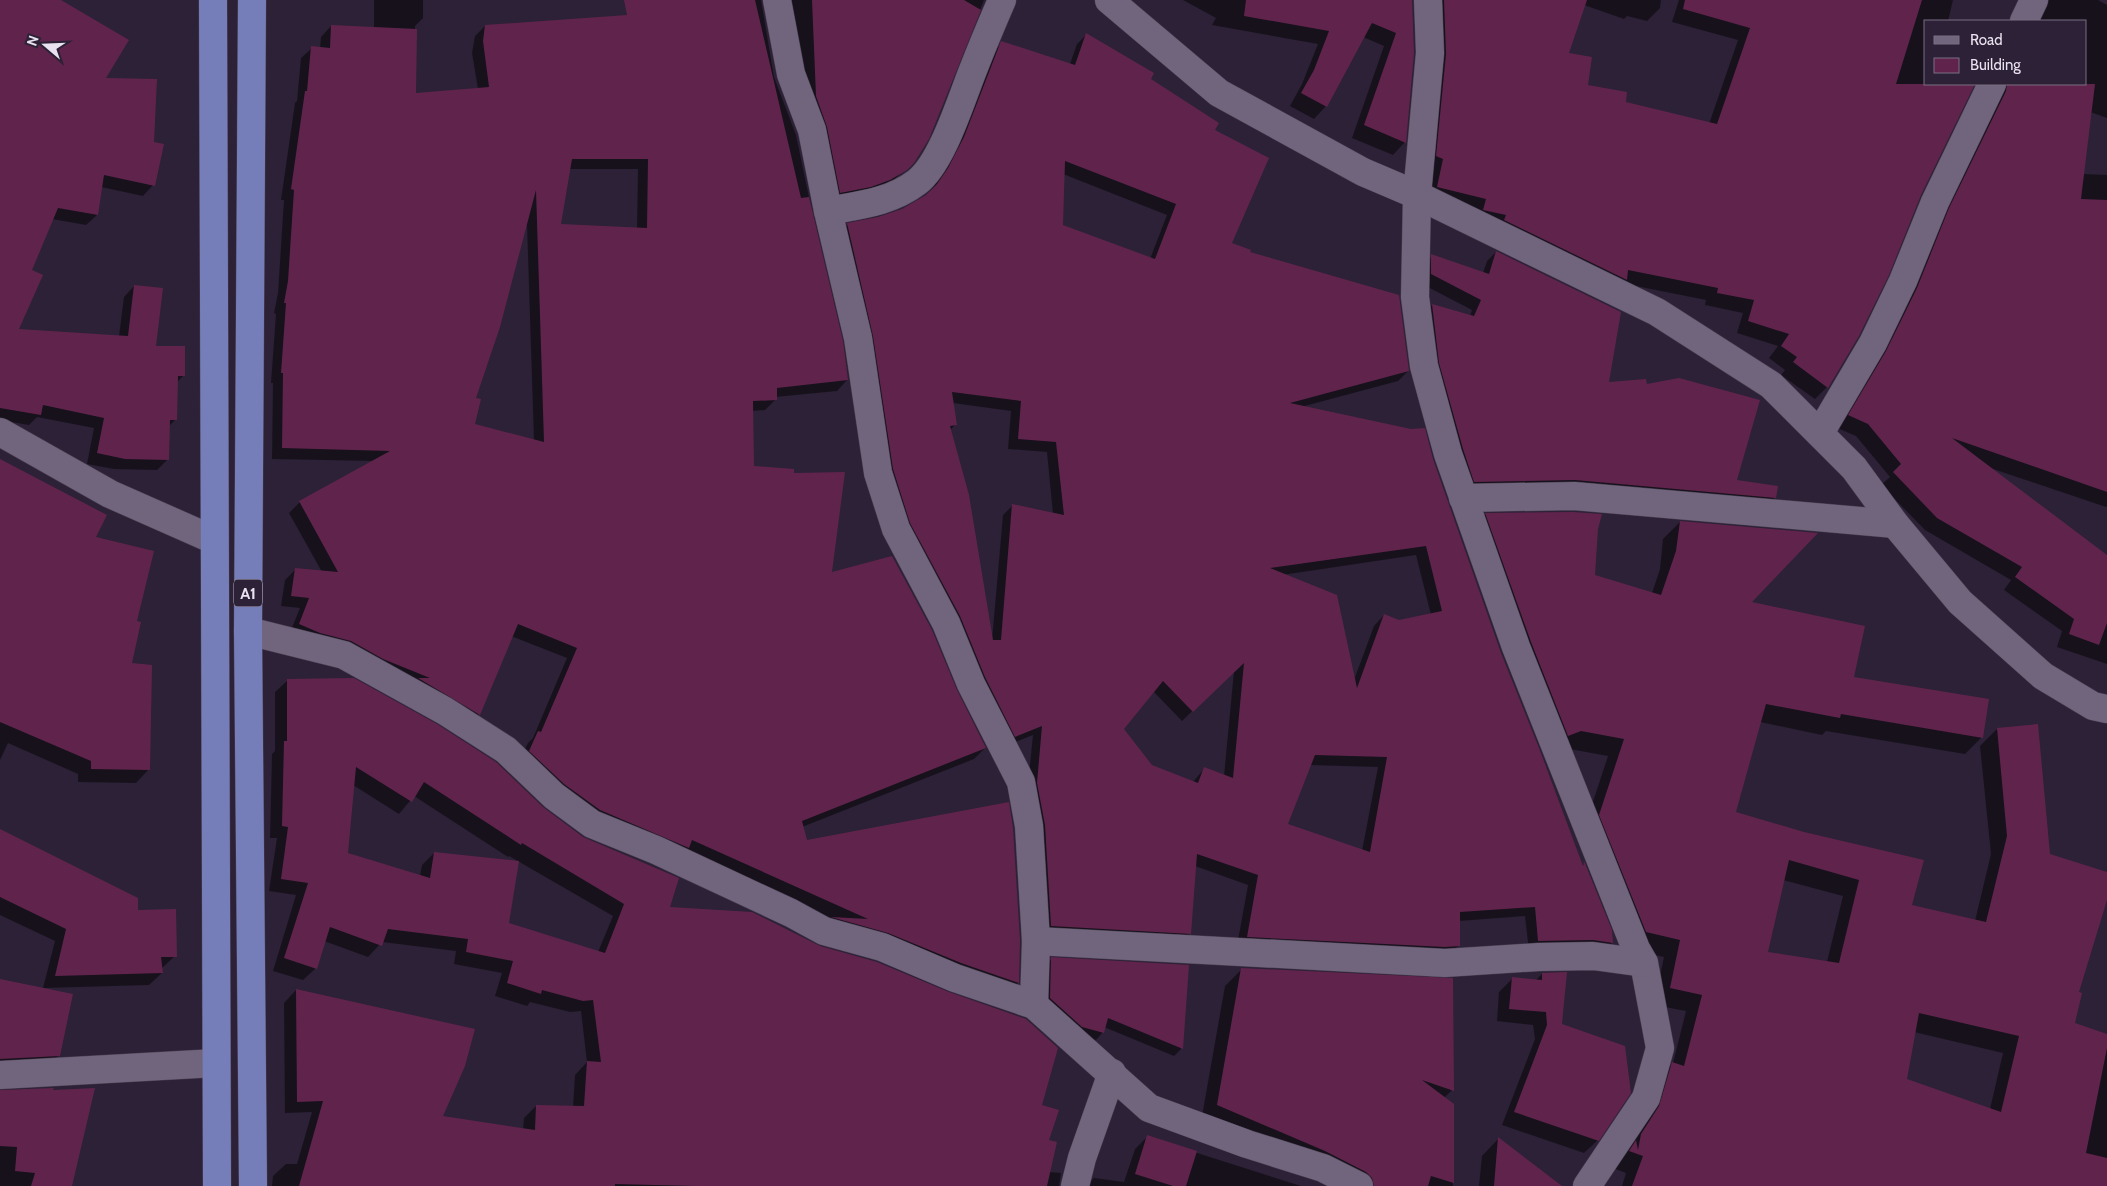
<svg xmlns="http://www.w3.org/2000/svg" width="2107" height="1186" viewBox="0 0 2107 1186" font-family="Cabin,sans-serif">
	<style>
		.shadow { fill: #0007; fill-rule: evenodd }
		.building { fill: #60244c; fill-rule: evenodd }
		.lines { fill: none; stroke-linecap: round; stroke-linejoin: round }
		.minor-casing { stroke: #483e50; stroke-width: 29 }
		.trunk-casing { stroke: #483e50; stroke-width: 29 }
		.minor { stroke: #71647d; stroke-width: 28 }
		.trunk { stroke: #767eb9; stroke-width: 28 }
		.labels { text-anchor: middle; stroke-width: 4; stroke-linejoin: round; paint-order: stroke }
		.shield { fill: #2c2136; stroke: #b1a8b9; stroke-width: 1 }
		.shield-label { font-size: 16px; font-weight: bold; fill: #eae2f1 }
	</style>
	<rect width="100%" height="100%" fill="#2c2136"/>
	<!-- shadow -->
	<g class="shadow">
		<path d="M 0,0 L 58,0 L 104,79 L 153,143 L 153,185 L 143,196 L 101,187 L 97,215 L 86,225 L 52,219 L 30,271 L 18,330 L 119,336 L 124,297 L 134,286 L 155,347 L 184,375 L 177,382 L 175,420 L 169,426 L 168,459 L 157,470 L 114,469 L 87,464 L 94,428 L 37,417 L 29,425 L 0,420 Z"/>
		<path d="M 374,0 L 423,0 L 423,18 L 415,26 L 415,94 L 478,89 L 472,53 L 475,36 L 485,26 L 750,7 L 750,0 L 761,0 L 774,77 L 796,135 L 847,380 L 837,391 L 775,397 L 775,400 L 765,410 L 752,411 L 752,468 L 830,574 L 955,690 L 985,748 L 974,759 L 802,827 L 806,841 L 1019,941 L 1018,983 L 1007,993 L 822,927 L 831,918 L 684,852 L 589,821 L 519,762 L 528,743 L 533,738 L 567,658 L 511,636 L 479,714 L 469,725 L 289,635 L 300,608 L 281,606 L 285,580 L 296,569 L 322,572 L 289,513 L 300,502 L 375,461 L 272,459 L 273,383 L 271,383 L 276,314 L 274,313 L 278,293 L 284,200 L 281,200 L 295,103 L 297,101 L 301,58 L 312,48 L 320,49 L 321,37 L 331,26 L 374,28 ZM 569,169 L 638,169 L 637,229 L 560,225 ZM 527,224 L 534,441 L 473,425 L 474,399 Z"/>
		<path d="M 778,0 L 984,0 L 934,123 L 913,162 L 887,186 L 830,203 Z"/>
		<path d="M 1183,0 L 1411,0 L 1405,142 L 1393,155 L 1352,138 L 1384,46 L 1363,37 L 1326,106 L 1314,119 L 1290,106 L 1302,84 L 1318,44 L 1212,25 L 1216,18 Z"/>
		<path d="M 1425,0 L 1661,0 L 1660,8 L 1647,21 L 1627,16 L 1624,19 L 1584,5 L 1567,54 L 1586,86 L 1624,103 L 1709,124 L 1738,40 L 1672,22 L 1679,0 L 1953,0 L 1948,21 L 1926,21 L 1926,84 L 1973,84 L 1827,387 L 1815,399 L 1781,375 L 1785,370 L 1769,358 L 1778,346 L 1737,333 L 1743,313 L 1705,305 L 1706,300 L 1621,283 L 1425,200 Z"/>
		<path d="M 2049,0 L 2098,0 L 2107,5 L 2107,118 L 2090,112 L 2083,174 L 2107,175 L 2107,506 L 2106,507 L 1990,468 L 2107,557 L 2107,664 L 2057,647 L 2062,631 L 2004,590 L 2011,580 L 1925,530 L 1881,485 L 1890,477 L 1856,436 L 1837,428 L 1988,84 L 2086,84 L 2086,21 L 2037,21 Z"/>
		<path d="M 1087,34 L 1150,79 L 1213,130 L 1230,244 L 1248,253 L 1408,371 L 1398,381 L 1301,407 L 1432,460 L 1500,653 L 1581,866 L 1584,863 L 1612,943 L 1602,953 L 1529,951 L 1525,916 L 1459,921 L 1458,946 L 1448,956 L 1237,946 L 1248,885 L 1195,866 L 1190,933 L 1180,943 L 1041,936 L 1027,794 L 1033,735 L 1005,746 L 901,533 L 837,235 L 848,225 L 879,218 L 903,210 L 928,194 L 938,180 L 954,148 L 992,53 L 1002,43 L 1070,64 L 1077,44 ZM 1063,174 L 1167,215 L 1150,259 L 1062,225 ZM 953,403 L 1011,411 L 1008,449 L 1047,452 L 1053,514 L 1013,505 L 1003,515 L 992,640 L 950,430 L 956,424 ZM 1416,555 L 1431,615 L 1399,621 L 1384,615 L 1374,626 L 1354,680 L 1282,575 ZM 1234,671 L 1224,776 L 1204,769 L 1193,782 L 1152,766 L 1122,729 L 1153,691 L 1182,721 ZM 1310,765 L 1378,767 L 1362,851 L 1287,825 Z"/>
		<path d="M 1496,252 L 1607,383 L 1645,385 L 1735,481 L 1775,497 L 1766,507 L 1465,491 L 1423,314 L 1432,305 L 1470,316 L 1472,310 L 1422,284 L 1423,265 L 1432,256 L 1483,273 L 1487,261 Z"/>
		<path d="M 0,467 L 94,538 L 136,622 L 130,664 L 149,769 L 136,783 L 78,782 L 78,774 L 8,743 L 0,760 Z"/>
		<path d="M 1486,514 L 1596,529 L 1593,576 L 1652,593 L 1660,569 L 1663,539 L 1680,522 L 1750,602 L 1853,678 L 1982,737 L 1965,754 L 1826,731 L 1822,735 L 1760,722 L 1735,813 L 1911,906 L 1975,921 L 1991,854 L 1980,746 L 1997,729 L 2049,855 L 2107,873 L 2107,896 L 2077,993 L 2073,1024 L 2107,1036 L 2107,1186 L 1622,1186 L 1626,1173 L 1613,1168 L 1656,1081 L 1673,1063 L 1686,1011 L 1654,1005 L 1664,957 L 1629,949 L 1583,832 L 1608,756 L 1564,748 L 1469,531 ZM 1783,880 L 1843,896 L 1827,962 L 1767,953 ZM 1914,1032 L 2003,1053 L 1990,1109 L 1905,1080 Z"/>
		<path d="M 288,680 L 542,808 L 668,908 L 1041,1106 L 1048,1141 L 1049,1172 L 1061,1173 L 1059,1186 L 272,1186 L 273,1176 L 286,1164 L 297,1164 L 312,1112 L 285,1113 L 284,1003 L 296,990 L 441,1117 L 523,1130 L 524,1118 L 536,1106 L 573,1107 L 575,1075 L 587,1062 L 581,1011 L 570,1012 L 530,1002 L 527,1006 L 495,996 L 502,973 L 454,964 L 456,951 L 382,942 L 368,957 L 324,941 L 316,968 L 303,980 L 273,971 L 296,895 L 269,891 L 277,838 L 270,838 L 272,754 L 275,751 L 275,692 ZM 353,785 L 399,814 L 414,796 L 508,857 L 509,856 L 613,916 L 598,952 L 507,924 L 434,853 L 422,865 L 420,876 L 346,854 Z"/>
		<path d="M 0,865 L 137,912 L 175,956 L 161,969 L 162,973 L 149,985 L 43,988 L 55,941 L 0,915 Z"/>
		<path d="M 1052,959 L 1187,966 L 1181,1049 L 1174,1056 L 1104,1027 L 1103,1032 L 1096,1040 L 1075,1034 L 1043,1006 L 1044,966 Z"/>
		<path d="M 1242,969 L 1452,1090 L 1444,1098 L 1452,1104 L 1453,1186 L 1344,1186 L 1201,1122 L 1225,986 Z"/>
		<path d="M 1542,974 L 1561,1025 L 1598,1140 L 1584,1153 L 1502,1125 L 1535,1039 L 1533,1025 L 1497,1021 L 1499,992 L 1512,979 L 1536,980 Z"/>
		<path d="M 0,980 L 59,1055 L 48,1066 L 0,1069 Z"/>
		<path d="M 0,1092 L 71,1186 L 0,1186 Z"/>
		<path d="M 1147,1137 L 1301,1186 L 1086,1186 L 1094,1178 L 1124,1182 L 1135,1149 Z"/>
		<path d="M 1498,1139 L 1560,1186 L 1479,1186 L 1482,1156 Z"/>
	</g>
	<!-- building -->
	<g class="building">
		<path d="M 0,0 L 61,0 L 129,40 L 106,78 L 157,79 L 154,142 L 164,144 L 155,186 L 104,175 L 98,215 L 58,208 L 32,270 L 43,275 L 19,329 L 128,336 L 134,285 L 163,288 L 156,346 L 185,346 L 185,376 L 178,376 L 177,420 L 170,420 L 169,460 L 125,459 L 97,453 L 104,418 L 43,405 L 41,415 L 0,408 Z"/>
		<path d="M 624,0 L 755,0 L 801,198 L 809,197 L 843,341 L 848,380 L 777,388 L 777,400 L 753,401 L 754,466 L 794,469 L 794,473 L 845,472 L 832,572 L 892,556 L 932,630 L 957,690 L 986,748 L 802,821 L 807,840 L 1009,802 L 1013,828 L 1020,941 L 1019,983 L 961,963 L 888,933 L 831,917 L 868,919 L 692,840 L 689,848 L 600,810 L 564,784 L 529,751 L 538,731 L 541,732 L 577,648 L 518,624 L 480,715 L 418,678 L 430,678 L 383,659 L 351,641 L 320,633 L 299,624 L 309,598 L 291,596 L 295,568 L 338,572 L 299,501 L 390,451 L 282,448 L 283,373 L 281,373 L 286,303 L 284,303 L 288,281 L 294,190 L 291,189 L 305,91 L 307,91 L 311,46 L 330,48 L 331,25 L 417,29 L 416,93 L 489,87 L 483,41 L 485,25 L 627,15 ZM 572,159 L 648,159 L 647,228 L 561,224 ZM 536,190 L 539,284 L 544,442 L 475,424 L 481,399 L 476,398 L 500,327 Z"/>
		<path d="M 812,0 L 964,0 L 981,10 L 929,139 L 914,163 L 907,170 L 890,180 L 871,187 L 840,193 L 827,127 L 816,96 Z"/>
		<path d="M 1246,0 L 1412,0 L 1414,53 L 1406,143 L 1364,125 L 1396,33 L 1372,23 L 1327,107 L 1301,93 L 1314,70 L 1329,31 L 1244,16 Z"/>
		<path d="M 1444,0 L 1587,0 L 1569,53 L 1592,57 L 1588,85 L 1627,92 L 1626,102 L 1717,124 L 1750,28 L 1683,9 L 1685,0 L 1922,0 L 1896,84 L 1975,84 L 1921,195 L 1889,275 L 1859,336 L 1828,388 L 1793,362 L 1797,357 L 1781,346 L 1789,334 L 1748,321 L 1754,300 L 1717,293 L 1718,288 L 1628,270 L 1627,280 L 1504,220 L 1506,215 L 1483,210 L 1486,199 L 1437,187 L 1443,159 L 1436,156 L 1446,54 Z"/>
		<path d="M 1086,33 L 1154,73 L 1151,79 L 1219,123 L 1215,130 L 1269,158 L 1232,243 L 1251,250 L 1250,252 L 1399,295 L 1409,371 L 1290,403 L 1411,429 L 1425,428 L 1433,459 L 1501,653 L 1539,748 L 1583,866 L 1584,861 L 1612,930 L 1613,943 L 1593,940 L 1538,941 L 1535,907 L 1460,912 L 1460,946 L 1445,947 L 1247,937 L 1258,875 L 1197,854 L 1191,934 L 1051,926 L 1045,825 L 1037,783 L 1042,726 L 1015,737 L 985,677 L 960,616 L 910,523 L 893,469 L 873,336 L 847,223 L 878,217 L 902,209 L 926,195 L 937,184 L 948,168 L 964,137 L 1001,41 L 1075,65 ZM 1065,161 L 1176,204 L 1155,259 L 1063,225 ZM 952,392 L 1021,401 L 1018,439 L 1056,442 L 1064,515 L 1012,504 L 1001,640 L 993,640 L 969,495 L 950,426 L 957,425 ZM 1426,546 L 1442,611 L 1399,620 L 1384,614 L 1357,688 L 1337,595 L 1270,568 ZM 1244,663 L 1233,778 L 1204,767 L 1198,783 L 1152,765 L 1124,729 L 1163,681 L 1193,712 ZM 1315,755 L 1387,757 L 1370,852 L 1288,824 Z"/>
		<path d="M 2007,84 L 2095,84 L 2081,199 L 2107,200 L 2107,492 L 1952,438 L 2107,555 L 2107,623 L 2099,645 L 2069,634 L 2074,619 L 2015,577 L 2022,567 L 1937,518 L 1893,472 L 1901,464 L 1868,424 L 1848,415 L 1886,351 L 1917,288 L 1949,208 L 2006,91 Z"/>
		<path d="M 1496,251 L 1621,312 L 1609,382 L 1646,379 L 1647,384 L 1679,378 L 1760,400 L 1737,480 L 1778,486 L 1776,498 L 1575,480 L 1474,482 L 1463,449 L 1439,363 L 1432,304 L 1474,316 L 1481,300 L 1431,274 L 1431,254 L 1489,274 Z"/>
		<path d="M 0,459 L 107,515 L 96,537 L 154,551 L 137,621 L 141,622 L 132,663 L 152,665 L 150,770 L 91,769 L 91,761 L 0,722 Z"/>
		<path d="M 1573,512 L 1602,514 L 1598,529 L 1595,575 L 1661,595 L 1676,551 L 1680,521 L 1818,533 L 1752,602 L 1865,626 L 1854,677 L 1989,699 L 1983,738 L 1841,714 L 1840,718 L 1766,704 L 1736,812 L 1804,832 L 1924,860 L 1912,905 L 1986,922 L 2007,836 L 1997,728 L 2038,724 L 2050,854 L 2107,872 L 2107,900 L 2079,992 L 2082,993 L 2075,1023 L 2107,1034 L 2107,1048 L 2086,1153 L 2107,1158 L 2107,1186 L 1632,1186 L 1643,1156 L 1629,1151 L 1636,1140 L 1638,1150 L 1641,1134 L 1659,1106 L 1672,1062 L 1684,1066 L 1702,995 L 1670,988 L 1680,940 L 1646,932 L 1599,815 L 1624,739 L 1581,731 L 1568,736 L 1531,642 L 1485,513 ZM 1789,860 L 1859,880 L 1839,963 L 1768,952 ZM 1919,1013 L 2019,1036 L 2001,1112 L 1907,1079 Z"/>
		<path d="M 354,678 L 437,724 L 496,762 L 543,807 L 583,837 L 679,878 L 670,907 L 752,912 L 820,946 L 877,962 L 949,992 L 1026,1019 L 1058,1048 L 1042,1105 L 1059,1110 L 1049,1140 L 1057,1142 L 1047,1186 L 696,1186 L 615,1184 L 615,1186 L 299,1186 L 323,1101 L 297,1102 L 296,989 L 475,1029 L 465,1066 L 443,1116 L 535,1130 L 536,1105 L 584,1106 L 587,1061 L 601,1062 L 593,1000 L 583,1001 L 542,990 L 541,994 L 507,983 L 513,961 L 466,952 L 468,939 L 388,929 L 382,946 L 330,927 L 317,969 L 284,958 L 308,883 L 281,879 L 288,827 L 282,826 L 284,741 L 287,741 L 287,679 ZM 356,767 L 412,802 L 424,782 L 521,845 L 522,843 L 624,904 L 605,953 L 509,923 L 519,861 L 434,852 L 430,878 L 348,853 Z"/>
		<path d="M 0,829 L 138,898 L 138,910 L 176,909 L 177,957 L 161,957 L 163,973 L 55,976 L 66,929 L 0,897 Z"/>
		<path d="M 1051,957 L 1189,965 L 1183,1049 L 1108,1018 L 1104,1033 L 1082,1027 L 1050,998 Z"/>
		<path d="M 1241,968 L 1453,978 L 1454,1091 L 1422,1080 L 1454,1104 L 1454,1183 L 1431,1176 L 1428,1186 L 1374,1186 L 1372,1178 L 1366,1172 L 1325,1151 L 1217,1105 Z"/>
		<path d="M 1567,972 L 1562,1024 L 1625,1046 L 1631,1093 L 1599,1141 L 1514,1112 L 1547,1025 L 1546,1012 L 1509,1009 L 1512,977 L 1542,980 L 1542,973 Z"/>
		<path d="M 0,979 L 73,994 L 60,1056 L 0,1059 Z"/>
		<path d="M 54,1088 L 53,1090 L 95,1088 L 72,1186 L 31,1186 L 35,1173 L 15,1171 L 17,1147 L 0,1146 L 0,1090 Z"/>
		<path d="M 1147,1135 L 1197,1151 L 1186,1186 L 1173,1186 L 1135,1174 Z"/>
		<path d="M 1498,1137 L 1562,1186 L 1494,1186 Z"/>
	</g>
	<g class="lines">
		<!-- minor casing -->
		<g class="minor-casing">
			<g id="minor">
				<path d="M 777,0 L 791,74 L 812,130 L 828,211 L 858,338 L 878,473 L 896,529 L 946,623 L 971,684 L 1021,782 L 1029,826 L 1036,941 L 1034,1005"/>
				<path d="M 1109,0 L 1219,93 L 1363,172 L 1417,195 L 1657,312 L 1771,385 L 1854,468 L 1895,524 L 1960,602 L 2043,676 L 2093,706 L 2107,709"/>
				<path d="M 1428,0 L 1430,53 L 1417,195 L 1415,297 L 1424,366 L 1448,454 L 1516,647 L 1636,949 L 1644,963 L 1660,1048 L 1646,1098 L 1587,1186"/>
				<path d="M 2024,21 L 2034,0"/>
				<path d="M 828,211 C 860,205 891,202 917,182 C 942,163 961,100 973,70 C 982,47 992,23 1002,0"/>
				<path d="M 0,432 L 110,494 L 214,540"/>
				<path d="M 1820,433 L 1873,343 L 1903,281 L 1935,202 L 1992,84"/>
				<path d="M 1463,498 L 1574,496 L 1895,524"/>
				<path d="M 248,631 L 344,655 L 445,711 L 506,750 L 554,796 L 592,824 L 656,850 L 791,913 L 824,931 L 882,947 L 955,978 L 1034,1005 L 1149,1108 L 1247,1144 L 1323,1168 L 1359,1186"/>
				<path d="M 1036,941 L 1445,963 L 1539,957 L 1593,956 L 1644,963"/>
				<path d="M 0,1075 L 216,1063"/>
				<path d="M 1075,1186 L 1082,1158 L 1112,1073"/>
			</g>
		</g>
		<!-- trunk casing -->
		<g class="trunk-casing">
			<g id="trunk">
				<path d="M 213,0 L 217,1186"/>
				<path d="M 252,0 L 248,631 L 253,1186"/>
			</g>
		</g>
		<!-- minor -->
		<use href="#minor" class="minor"/>
		<!-- trunk -->
		<use href="#trunk" class="trunk"/>
	</g>
	<g class="labels">
		<!-- shield labels -->
		<rect class="shield" x="234" y="579.5" width="28" height="27" rx="4"/>
		<g class="shield-label">
			<text x="248" y="599">A1</text>
		</g>
	</g>
	<!-- legend -->
	<rect x="1924" y="20" width="162" height="65" fill="#2c2136" stroke="#786e81"/>
	<rect x="1934" y="36" width="25" height="8" fill="#71647d" stroke="#786e81"/>
	<text x="1970" y="45" font-size="15" fill="#eae2f1">Road</text>
	<rect x="1934" y="58" width="25" height="15" fill="#60244c" stroke="#786e81"/>
	<text x="1970" y="70" font-size="15" fill="#eae2f1">Building</text>
	<!-- north arrow -->
	<g transform="translate(45 45) rotate(289)" stroke="#2c2136" stroke-width="4" paint-order="stroke">
	<path d="M0-4L9 19L0 12L-9 19Z" fill="#eae2f1"/>
	<text y="-8" font-size="14" font-weight="bold" text-anchor="middle" fill="#eae2f1">N</text>
	</g>
</svg>
